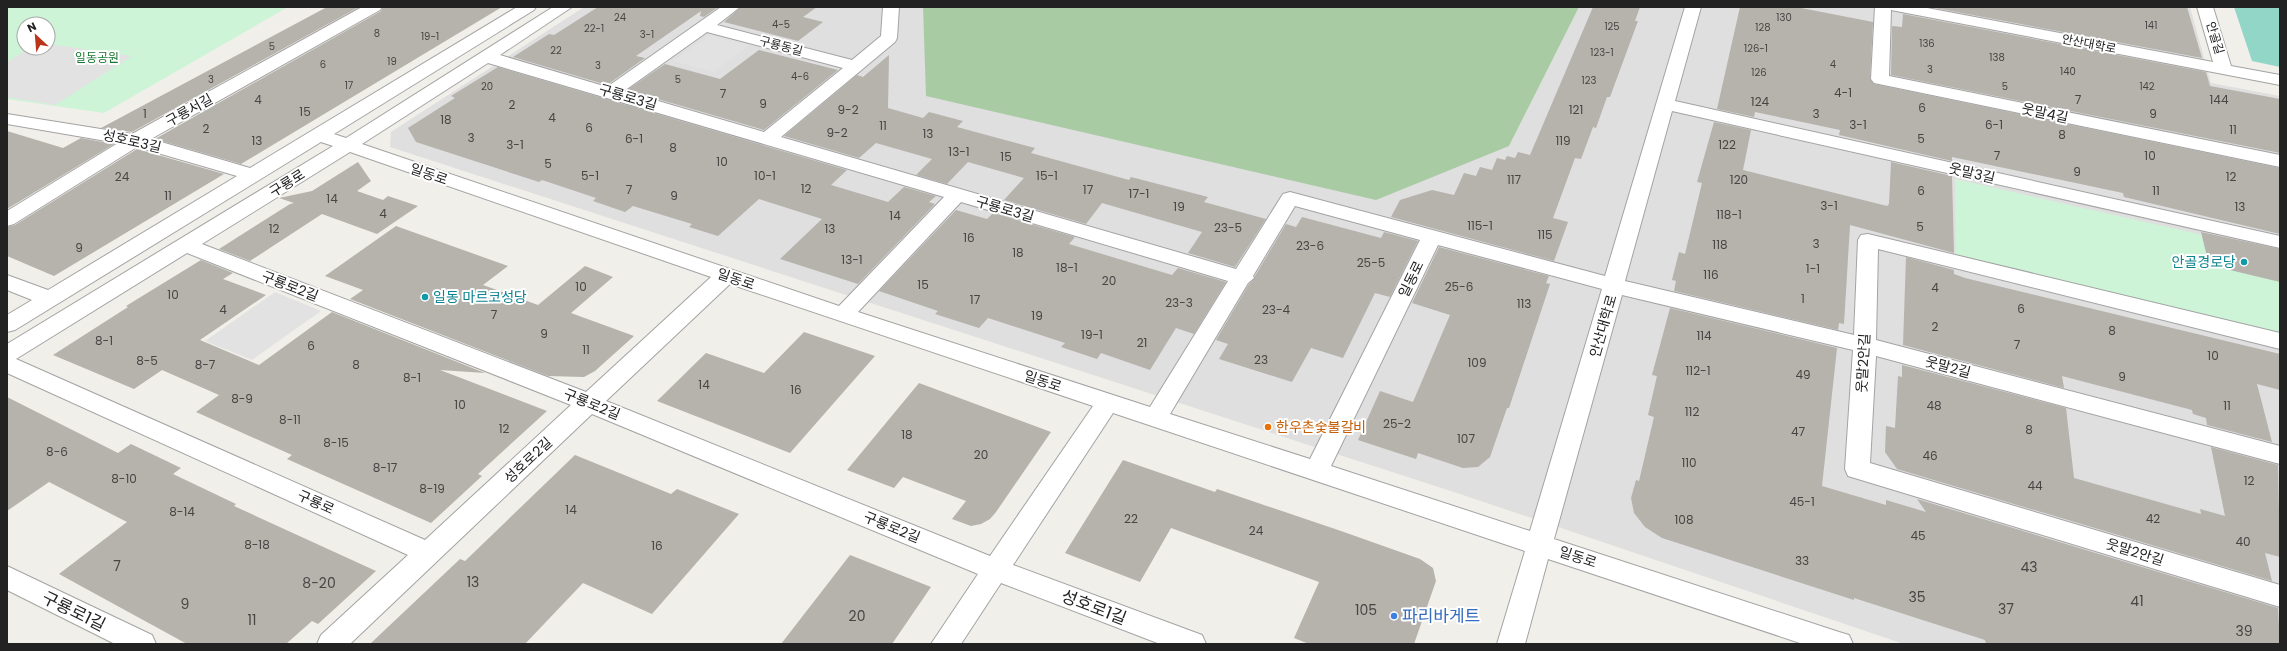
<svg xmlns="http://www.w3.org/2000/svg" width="2287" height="651" viewBox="0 0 2287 651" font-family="Poppins,'Noto Sans KR',sans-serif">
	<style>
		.residential { fill: #dfdfdf }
		.forest { fill: #a8cba3 }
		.park { fill: #cdf4d7; fill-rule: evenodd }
		.pitch { fill: #91d6c7 }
		.parking { fill: #e2e2e2 }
		.building { fill: #b6b2ac }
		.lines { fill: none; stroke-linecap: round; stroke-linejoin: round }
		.minor-casing { stroke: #a3a3a3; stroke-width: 2 }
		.minor { fill: #fff; fill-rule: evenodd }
		.culture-dot { fill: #0f9aa8; stroke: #fff; stroke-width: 1.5 }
		.food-dot { fill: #e8710a; stroke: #fff; stroke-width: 1.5 }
		.shop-dot { fill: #3f7fe0; stroke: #fff; stroke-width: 1.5 }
		.labels { text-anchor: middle; stroke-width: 4; stroke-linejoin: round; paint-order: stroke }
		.far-number-label { font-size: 10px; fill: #474644 }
		.far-street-label { font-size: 12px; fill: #222; stroke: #fff }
		.far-park-label { font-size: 12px; fill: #197631; stroke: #fff }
		.number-label { font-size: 12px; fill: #474644 }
		.street-label { font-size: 14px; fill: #222; stroke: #fff }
		.culture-label { font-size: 14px; fill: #0d838f; stroke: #fff; text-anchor: end }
		.food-label { font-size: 14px; fill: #c56008; stroke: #fff; text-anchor: start }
		.near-number-label { font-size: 14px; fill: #474644 }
		.near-street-label { font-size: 17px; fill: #222; stroke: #fff }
		.near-shop-label { font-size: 17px; fill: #366cbe; stroke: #fff; text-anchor: start }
	</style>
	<rect width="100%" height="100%" fill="#f1efe9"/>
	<!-- residential -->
	<path class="residential" d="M 584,7 L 923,7 L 927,96 L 1509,146 L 1579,7 L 2190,7 L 2211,83 L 2280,96 L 2280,644 L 1904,644 L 1460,494 L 390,147 L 391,132 Z"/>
	<!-- forest -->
	<path class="forest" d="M 923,7 L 1579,7 L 1509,146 L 1376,200 L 926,96 Z"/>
	<!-- park -->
	<g class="park">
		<path d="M 7,7 L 288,7 L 104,113 L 7,99 ZM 24,24 L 48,24 L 48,48 L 24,48 Z"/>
		<path d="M 1955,179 L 2274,251 L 2280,254 L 2280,334 L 1956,255 Z"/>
	</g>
	<!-- pitch -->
	<path class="pitch" d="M 2234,7 L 2280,7 L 2280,67 L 2252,61 Z"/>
	<!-- parking -->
	<g class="parking">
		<path d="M 710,35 L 750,45 L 714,72 L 673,61 Z"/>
		<path d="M 48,44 L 132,56 L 55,105 L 7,97 L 7,62 L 30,48 L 48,48 Z"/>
		<path d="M 275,292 L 321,311 L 252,360 L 205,341 Z"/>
	</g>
	<!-- building -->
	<g class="building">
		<path d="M 327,7 L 359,7 L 132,132 L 101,128 Z"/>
		<path d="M 383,7 L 502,7 L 241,164 L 155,139 L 381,11 Z"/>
		<path d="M 598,7 L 718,7 L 704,17 L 700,16 L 701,11 L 636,56 L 645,58 L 607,85 L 513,57 L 549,34 L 554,35 Z"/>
		<path d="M 741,7 L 817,7 L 803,17 L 823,22 L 798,41 L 724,22 Z"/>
		<path d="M 1593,7 L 1640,7 L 1635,21 L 1638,21 L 1610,97 L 1607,97 L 1596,128 L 1593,127 L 1581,159 L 1575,158 L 1553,218 L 1568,222 L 1554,261 L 1391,217 L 1400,200 L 1432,190 L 1454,195 L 1464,173 L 1476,176 L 1480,167 L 1492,170 L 1497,158 L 1505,160 L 1507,156 L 1515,158 L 1518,152 L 1530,155 Z"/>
		<path d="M 1740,7 L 1796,7 L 1873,22 L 1870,79 L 1874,84 L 2280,168 L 2280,234 L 2124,197 L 2123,193 L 1952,157 L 1952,161 L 1839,135 L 1840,130 L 1788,119 L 1755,112 L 1754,117 L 1717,109 Z"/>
		<path d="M 1930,7 L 2187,7 L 2202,58 Z"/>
		<path d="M 1903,14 L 2206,72 L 2210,86 L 2280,99 L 2280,153 L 1891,75 L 1892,26 L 1902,27 Z"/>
		<path d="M 759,50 L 838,70 L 764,130 L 627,90 L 665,64 L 720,79 Z"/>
		<path d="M 889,55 L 888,108 L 923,118 L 929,112 L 963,121 L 957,127 L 1035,148 L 1031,153 L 1129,180 L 1131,177 L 1208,197 L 1204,202 L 1266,219 L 1235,267 L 1188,253 L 1202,232 L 1102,203 L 1086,224 L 1004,200 L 1024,178 L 968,162 L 947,184 L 916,175 L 932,159 L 876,143 L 859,158 L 784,136 L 857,75 L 863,77 Z"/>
		<path d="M 498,67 L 847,170 L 831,185 L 888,202 L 904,187 L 936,196 L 929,202 L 935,204 L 858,284 L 780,259 L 822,219 L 759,199 L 718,236 L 689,227 L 692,224 L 633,206 L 625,212 L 593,201 L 596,198 L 542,180 L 539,182 L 416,142 L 408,128 L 455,98 L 451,96 Z"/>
		<path d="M 1714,122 L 1751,130 L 1743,170 L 1887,206 L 1889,204 L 1891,162 L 1952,176 L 1954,253 L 1850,225 L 1844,324 L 1839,323 L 1838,330 L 1674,291 L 1676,281 L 1672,280 L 1679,252 L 1685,254 L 1702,183 L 1697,182 Z"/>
		<path d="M 7,131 L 63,148 L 81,138 L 114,144 L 7,209 Z"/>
		<path d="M 137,149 L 224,174 L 54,276 L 7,256 L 7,227 L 15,225 Z"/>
		<path d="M 358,162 L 371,181 L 357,191 L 383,200 L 388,196 L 418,206 L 377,234 L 322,214 L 250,261 L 219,249 L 290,204 L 294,203 L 279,198 L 312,191 Z"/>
		<path d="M 956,210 L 987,219 L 993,213 L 1075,237 L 1069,244 L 1172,275 L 1178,268 L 1226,282 L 1194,334 L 1176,328 L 1150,370 L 1101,353 L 1097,359 L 1061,347 L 1065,343 L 988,318 L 979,328 L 935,314 L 938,311 L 879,291 Z"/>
		<path d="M 1302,217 L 1381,238 L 1384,232 L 1418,241 L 1390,297 L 1375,293 L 1343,358 L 1311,348 L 1292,382 L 1219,359 L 1228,344 L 1216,340 L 1249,284 L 1255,278 L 1255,276 L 1286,224 L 1296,227 Z"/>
		<path d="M 396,226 L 508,266 L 483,285 L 538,305 L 585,266 L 613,277 L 571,313 L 634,336 L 595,371 L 584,377 L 548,376 L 350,299 L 363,290 L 325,276 Z"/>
		<path d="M 2201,232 L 2280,249 L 2280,282 L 2209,265 Z"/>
		<path d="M 1439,247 L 1549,276 L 1546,283 L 1550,284 L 1509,408 L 1507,408 L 1490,457 L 1478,467 L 1463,468 L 1418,453 L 1416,459 L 1358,440 L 1380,391 L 1413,402 L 1450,315 L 1412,303 Z"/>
		<path d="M 1906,257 L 1954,270 L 1954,274 L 1965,278 L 2280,354 L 2280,390 L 2257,384 L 2272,442 L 2207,425 L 2206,418 L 2193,414 L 2192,410 L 2062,376 L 2064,388 L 1903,345 Z"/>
		<path d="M 201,260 L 233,273 L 223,279 L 266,295 L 200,340 L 259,365 L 332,312 L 485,373 L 440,370 L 547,411 L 478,474 L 482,476 L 431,523 L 287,459 L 292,455 L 196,412 L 219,395 L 162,370 L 134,389 L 53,355 L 128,307 L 126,306 Z"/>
		<path d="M 1670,308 L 1837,348 L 1822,486 L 1886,505 L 1886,500 L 1926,512 L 1917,499 L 2278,608 L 2280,644 L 1986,644 L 1985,640 L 1854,598 L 1854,600 L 1662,538 L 1645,527 L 1634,513 L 1631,498 L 1636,480 L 1639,481 L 1654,417 L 1648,415 L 1657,376 L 1652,375 Z"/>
		<path d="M 804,332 L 875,356 L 790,453 L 657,401 L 706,353 L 764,373 Z"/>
		<path d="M 1902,365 L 2066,408 L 2074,478 L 2201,514 L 2200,509 L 2225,516 L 2211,447 L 2278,465 L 2280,557 L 2265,553 L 2272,581 L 1897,469 L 1885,452 L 1886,426 L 1895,428 L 1898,376 L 1902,377 Z"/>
		<path d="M 919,383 L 1051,432 L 996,512 L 990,519 L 981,524 L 971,526 L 952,519 L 966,501 L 903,477 L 894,488 L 847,470 Z"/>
		<path d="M 7,397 L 118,453 L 131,444 L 181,468 L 173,474 L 236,504 L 234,506 L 376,571 L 318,624 L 312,621 L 286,644 L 187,644 L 59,574 L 127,522 L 49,482 L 7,511 Z"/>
		<path d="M 575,455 L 671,494 L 677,489 L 739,514 L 652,614 L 583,583 L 525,644 L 370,644 L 460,559 L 465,561 Z"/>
		<path d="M 1123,460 L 1215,492 L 1217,489 L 1341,531 L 1420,559 L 1433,568 L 1436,581 L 1414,644 L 1309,644 L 1294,638 L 1319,582 L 1171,528 L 1140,582 L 1065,553 Z"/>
		<path d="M 850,555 L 931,587 L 892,644 L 781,644 Z"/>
	</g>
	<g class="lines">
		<!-- minor casing -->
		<g class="minor-casing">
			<g id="minor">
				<path d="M 362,7 L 382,7 L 380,10 L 151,139 L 250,168 L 517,7 L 536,7 L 534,10 L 334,134 L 346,138 L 553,7 L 572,7 L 500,55 L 607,87 L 721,7 L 740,7 L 717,25 L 852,60 L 881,36 L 883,7 L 899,7 L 897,38 L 895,42 L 781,137 L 1236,269 L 1283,194 L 1290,192 L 1605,276 L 1685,7 L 1701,7 L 1675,101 L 2280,236 L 2280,248 L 1672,111 L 1625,281 L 1854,335 L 1858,240 L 1861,235 L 1868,234 L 2280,333 L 2280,349 L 1878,249 L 1876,340 L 2280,446 L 2280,464 L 1876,356 L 1870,463 L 2280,585 L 2280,607 L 1848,476 L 1845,469 L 1853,350 L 1622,295 L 1554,539 L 1839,632 L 1849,635 L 1853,644 L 1803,644 L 1548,559 L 1525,644 L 1497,644 L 1525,551 L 1113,413 L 1013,565 L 1202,635 L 1206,644 L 1160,644 L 1001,583 L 961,644 L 931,644 L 978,574 L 592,414 L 350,644 L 317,644 L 321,635 L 408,555 L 7,373 L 7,344 L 333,146 L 321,142 L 15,330 L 7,332 L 7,315 L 32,300 L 7,290 L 7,275 L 48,290 L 237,176 L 137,147 L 14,224 L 7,226 L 7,211 L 118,143 L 7,124 L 7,114 L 132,134 ZM 707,32 L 843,68 L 764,132 L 624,91 ZM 488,63 L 944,197 L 839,306 L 362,144 ZM 350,152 L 711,277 L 586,392 L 202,244 ZM 961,202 L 1228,281 L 1150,407 L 858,312 ZM 1295,206 L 1420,240 L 1310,459 L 1170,414 L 1248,283 L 1254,278 L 1253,276 ZM 1438,245 L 1602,289 L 1530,531 L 1331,466 ZM 187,253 L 571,405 L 425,540 L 16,359 ZM 730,284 L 1093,406 L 990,556 L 606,401 Z"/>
				<path d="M 1875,7 L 1922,7 L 2213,62 L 2197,7 L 2213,7 L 2231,66 L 2280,75 L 2280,85 L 1891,10 L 1889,76 L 2280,155 L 2280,167 L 1874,83 L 1871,79 Z"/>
				<path d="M 7,566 L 152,635 L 156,644 L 115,644 L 7,590 Z"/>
			</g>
		</g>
		<!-- minor -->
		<use href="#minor" class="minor"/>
	</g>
	<!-- markers -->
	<g class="culture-dot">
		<circle cx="2244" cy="262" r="4"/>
		<circle cx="425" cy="297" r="4"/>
	</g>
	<circle class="food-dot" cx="1268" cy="427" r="4"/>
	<circle class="shop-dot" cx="1394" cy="616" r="4"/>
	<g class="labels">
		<!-- far-number labels -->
		<g class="far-number-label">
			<text x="620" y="21">24</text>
			<text x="1784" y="21">130</text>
			<text x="781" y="28">4-5</text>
			<text x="2151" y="29">141</text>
			<text x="1612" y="30">125</text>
			<text x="1763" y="31">128</text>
			<text x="594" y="32">22-1</text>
			<text x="377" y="37">8</text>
			<text x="647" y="38">3-1</text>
			<text x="430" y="40">19-1</text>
			<text x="1927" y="47">136</text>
			<text x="272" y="50">5</text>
			<text x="1756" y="52">126-1</text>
			<text x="556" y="54">22</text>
			<text x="1602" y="56">123-1</text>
			<text x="1997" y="61">138</text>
			<text x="392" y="65">19</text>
			<text x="323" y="68">6</text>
			<text x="1833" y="68">4</text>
			<text x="598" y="69">3</text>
			<text x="1930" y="73">3</text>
			<text x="2068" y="75">140</text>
			<text x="1759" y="76">126</text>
			<text x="800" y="80">4-6</text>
			<text x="211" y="83">3</text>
			<text x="678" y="83">5</text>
			<text x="1589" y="84">123</text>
			<text x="349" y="89">17</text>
			<text x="487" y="90">20</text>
			<text x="2005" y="90">5</text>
			<text x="2147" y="90">142</text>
		</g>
		<!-- far-street labels -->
		<g class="far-street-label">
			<text transform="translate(2215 38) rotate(73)" y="4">안골길</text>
			<text transform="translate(2089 44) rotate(11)" y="4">안산대학로</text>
			<text transform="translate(781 46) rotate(15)" y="4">구룡동길</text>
		</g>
		<!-- far-park labels -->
		<g class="far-park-label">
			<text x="97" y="62">일동공원</text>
		</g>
		<!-- number labels -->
		<g class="number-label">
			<text x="1843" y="97">4-1</text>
			<text x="723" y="98">7</text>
			<text x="258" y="104">4</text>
			<text x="2078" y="104">7</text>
			<text x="2219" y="104">144</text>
			<text x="1760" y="106">124</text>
			<text x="763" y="108">9</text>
			<text x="512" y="109">2</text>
			<text x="1922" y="112">6</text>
			<text x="848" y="114">9-2</text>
			<text x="1576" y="114">121</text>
			<text x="305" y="116">15</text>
			<text x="145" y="118">1</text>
			<text x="1816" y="118">3</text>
			<text x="2153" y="118">9</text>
			<text x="552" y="122">4</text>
			<text x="446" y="124">18</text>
			<text x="1858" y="129">3-1</text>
			<text x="1994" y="129">6-1</text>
			<text x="883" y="130">11</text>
			<text x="589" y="132">6</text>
			<text x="206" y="133">2</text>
			<text x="2233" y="134">11</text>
			<text x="837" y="137">9-2</text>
			<text x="928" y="138">13</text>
			<text x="2062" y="139">8</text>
			<text x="471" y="142">3</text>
			<text x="634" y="143">6-1</text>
			<text x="1921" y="143">5</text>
			<text x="257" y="145">13</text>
			<text x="1563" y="145">119</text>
			<text x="515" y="149">3-1</text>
			<text x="1727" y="149">122</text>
			<text x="673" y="152">8</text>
			<text x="959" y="156">13-1</text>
			<text x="1997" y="160">7</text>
			<text x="2150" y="160">10</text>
			<text x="1006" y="161">15</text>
			<text x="722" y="166">10</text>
			<text x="548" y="168">5</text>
			<text x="2077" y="176">9</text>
			<text x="590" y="180">5-1</text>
			<text x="765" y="180">10-1</text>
			<text x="1047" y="180">15-1</text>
			<text x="122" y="181">24</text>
			<text x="2231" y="181">12</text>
			<text x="1514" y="184">117</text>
			<text x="1739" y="184">120</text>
			<text x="806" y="193">12</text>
			<text x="629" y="194">7</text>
			<text x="1088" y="194">17</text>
			<text x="1921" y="195">6</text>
			<text x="2156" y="195">11</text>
			<text x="1139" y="198">17-1</text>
			<text x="168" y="200">11</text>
			<text x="674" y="200">9</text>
			<text x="332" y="203">14</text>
			<text x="1829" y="210">3-1</text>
			<text x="1179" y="211">19</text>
			<text x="2240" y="211">13</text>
			<text x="383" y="218">4</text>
			<text x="1729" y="219">118-1</text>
			<text x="895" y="220">14</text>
			<text x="1480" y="230">115-1</text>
			<text x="1920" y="231">5</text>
			<text x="1228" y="232">23-5</text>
			<text x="274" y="233">12</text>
			<text x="830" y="233">13</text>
			<text x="1545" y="239">115</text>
			<text x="969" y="242">16</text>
			<text x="1816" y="248">3</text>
			<text x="1720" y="249">118</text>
			<text x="1310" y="250">23-6</text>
			<text x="79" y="252">9</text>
			<text x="1018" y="257">18</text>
			<text x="852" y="264">13-1</text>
			<text x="1371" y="267">25-5</text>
			<text x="1067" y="272">18-1</text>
			<text x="1813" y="273">1-1</text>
			<text x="1711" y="279">116</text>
			<text x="1109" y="285">20</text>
			<text x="923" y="289">15</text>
			<text x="581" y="291">10</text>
			<text x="1459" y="291">25-6</text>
			<text x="1935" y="292">4</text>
			<text x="173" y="299">10</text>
			<text x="1803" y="303">1</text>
			<text x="975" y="304">17</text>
			<text x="1179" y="307">23-3</text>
			<text x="1524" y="308">113</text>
			<text x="2021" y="313">6</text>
			<text x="223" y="314">4</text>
			<text x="1276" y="314">23-4</text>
			<text x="494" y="319">7</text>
			<text x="1037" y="320">19</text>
			<text x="1935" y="331">2</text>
			<text x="2112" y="335">8</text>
			<text x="544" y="338">9</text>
			<text x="1092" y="339">19-1</text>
			<text x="1704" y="340">114</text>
			<text x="104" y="345">8-1</text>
			<text x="1142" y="347">21</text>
			<text x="2017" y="349">7</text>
			<text x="311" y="350">6</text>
			<text x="586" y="354">11</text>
			<text x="2213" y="360">10</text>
			<text x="1261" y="364">23</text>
			<text x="147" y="365">8-5</text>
			<text x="1477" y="367">109</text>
			<text x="205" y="369">8-7</text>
			<text x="356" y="369">8</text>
			<text x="1698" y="375">112-1</text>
			<text x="1803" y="379">49</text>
			<text x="2122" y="381">9</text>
			<text x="412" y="382">8-1</text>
			<text x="704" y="389">14</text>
			<text x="796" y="394">16</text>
			<text x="242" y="403">8-9</text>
			<text x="460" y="409">10</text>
			<text x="1934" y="410">48</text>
			<text x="2227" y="410">11</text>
			<text x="1692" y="416">112</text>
			<text x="290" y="424">8-11</text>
			<text x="1397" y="428">25-2</text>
			<text x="504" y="433">12</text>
			<text x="2029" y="434">8</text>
			<text x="1798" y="436">47</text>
			<text x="907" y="439">18</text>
			<text x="1466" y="443">107</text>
			<text x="336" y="447">8-15</text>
			<text x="57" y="456">8-6</text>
			<text x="981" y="459">20</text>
			<text x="1930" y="460">46</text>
			<text x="1689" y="467">110</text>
			<text x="385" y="472">8-17</text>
			<text x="124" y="483">8-10</text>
			<text x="2249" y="485">12</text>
			<text x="2035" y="490">44</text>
			<text x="432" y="493">8-19</text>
			<text x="1802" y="506">45-1</text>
			<text x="571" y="514">14</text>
			<text x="182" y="516">8-14</text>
			<text x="1131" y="523">22</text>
			<text x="2153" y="523">42</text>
			<text x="1684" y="524">108</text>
			<text x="1256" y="535">24</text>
			<text x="1918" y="540">45</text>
			<text x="2243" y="546">40</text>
			<text x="257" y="549">8-18</text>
			<text x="657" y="550">16</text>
			<text x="1802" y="565">33</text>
		</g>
		<!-- street labels -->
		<g class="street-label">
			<text transform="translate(628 97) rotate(16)" y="5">구룡로3길</text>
			<text transform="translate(189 110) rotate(-29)" y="5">구룡서길</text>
			<text transform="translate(2045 113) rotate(12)" y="5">웃말4길</text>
			<text transform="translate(132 141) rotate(13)" y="5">성호로3길</text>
			<text transform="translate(1972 173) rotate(13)" y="5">웃말3길</text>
			<text transform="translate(429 174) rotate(19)" y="5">일동로</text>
			<text transform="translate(287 183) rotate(-32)" y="5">구룡로</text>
			<text transform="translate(1005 209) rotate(16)" y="5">구룡로3길</text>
			<text transform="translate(736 279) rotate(19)" y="5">일동로</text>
			<text transform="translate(1411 279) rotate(-64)" y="5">일동로</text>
			<text transform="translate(290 286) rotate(21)" y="5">구룡로2길</text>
			<text transform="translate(1603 326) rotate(-74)" y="5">안산대학로</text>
			<text transform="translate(1863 363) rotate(-87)" y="5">웃말2안길</text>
			<text transform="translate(1948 367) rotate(15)" y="5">웃말2길</text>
			<text transform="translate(1043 381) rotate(18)" y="5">일동로</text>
			<text transform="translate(592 404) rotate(22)" y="5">구룡로2길</text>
			<text transform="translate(528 460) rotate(-43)" y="5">성호로2길</text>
			<text transform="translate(316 502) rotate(24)" y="5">구룡로</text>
			<text transform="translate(892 527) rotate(22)" y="5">구룡로2길</text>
			<text transform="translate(2135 552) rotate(17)" y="5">웃말2안길</text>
			<text transform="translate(1578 557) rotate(18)" y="5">일동로</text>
		</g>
		<!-- culture labels -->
		<g class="culture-label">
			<text x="2236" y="267">안골경로당</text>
			<text x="433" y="302" text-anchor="start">일동 마르코성당</text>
		</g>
		<!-- food labels -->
		<g class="food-label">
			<text x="1276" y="432">한우촌숯불갈비</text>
		</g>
		<!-- near-number labels -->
		<g class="near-number-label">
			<text x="117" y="571">7</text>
			<text x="2029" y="572">43</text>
			<text x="473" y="587">13</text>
			<text x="319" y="588">8-20</text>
			<text x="1917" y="602">35</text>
			<text x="2137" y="606">41</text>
			<text x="185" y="609">9</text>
			<text x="2006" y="614">37</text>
			<text x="1366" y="615">105</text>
			<text x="857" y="621">20</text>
			<text x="252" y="625">11</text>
			<text x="2244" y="636">39</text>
		</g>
		<!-- near-street labels -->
		<g class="near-street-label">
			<text transform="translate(1094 607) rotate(21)" y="6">성호로1길</text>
			<text transform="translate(74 611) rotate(26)" y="6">구룡로1길</text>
		</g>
		<!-- near-shop labels -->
		<g class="near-shop-label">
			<text x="1402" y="622">파리바게트</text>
		</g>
	</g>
	<!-- border -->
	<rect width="2287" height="651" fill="none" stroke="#222222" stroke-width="16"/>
	<!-- north arrow -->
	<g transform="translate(36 36) rotate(334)"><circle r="19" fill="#ffffff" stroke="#a7a7a7"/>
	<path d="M0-3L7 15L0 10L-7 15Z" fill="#bc3417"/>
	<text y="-6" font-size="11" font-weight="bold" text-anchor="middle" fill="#222222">N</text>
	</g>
</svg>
